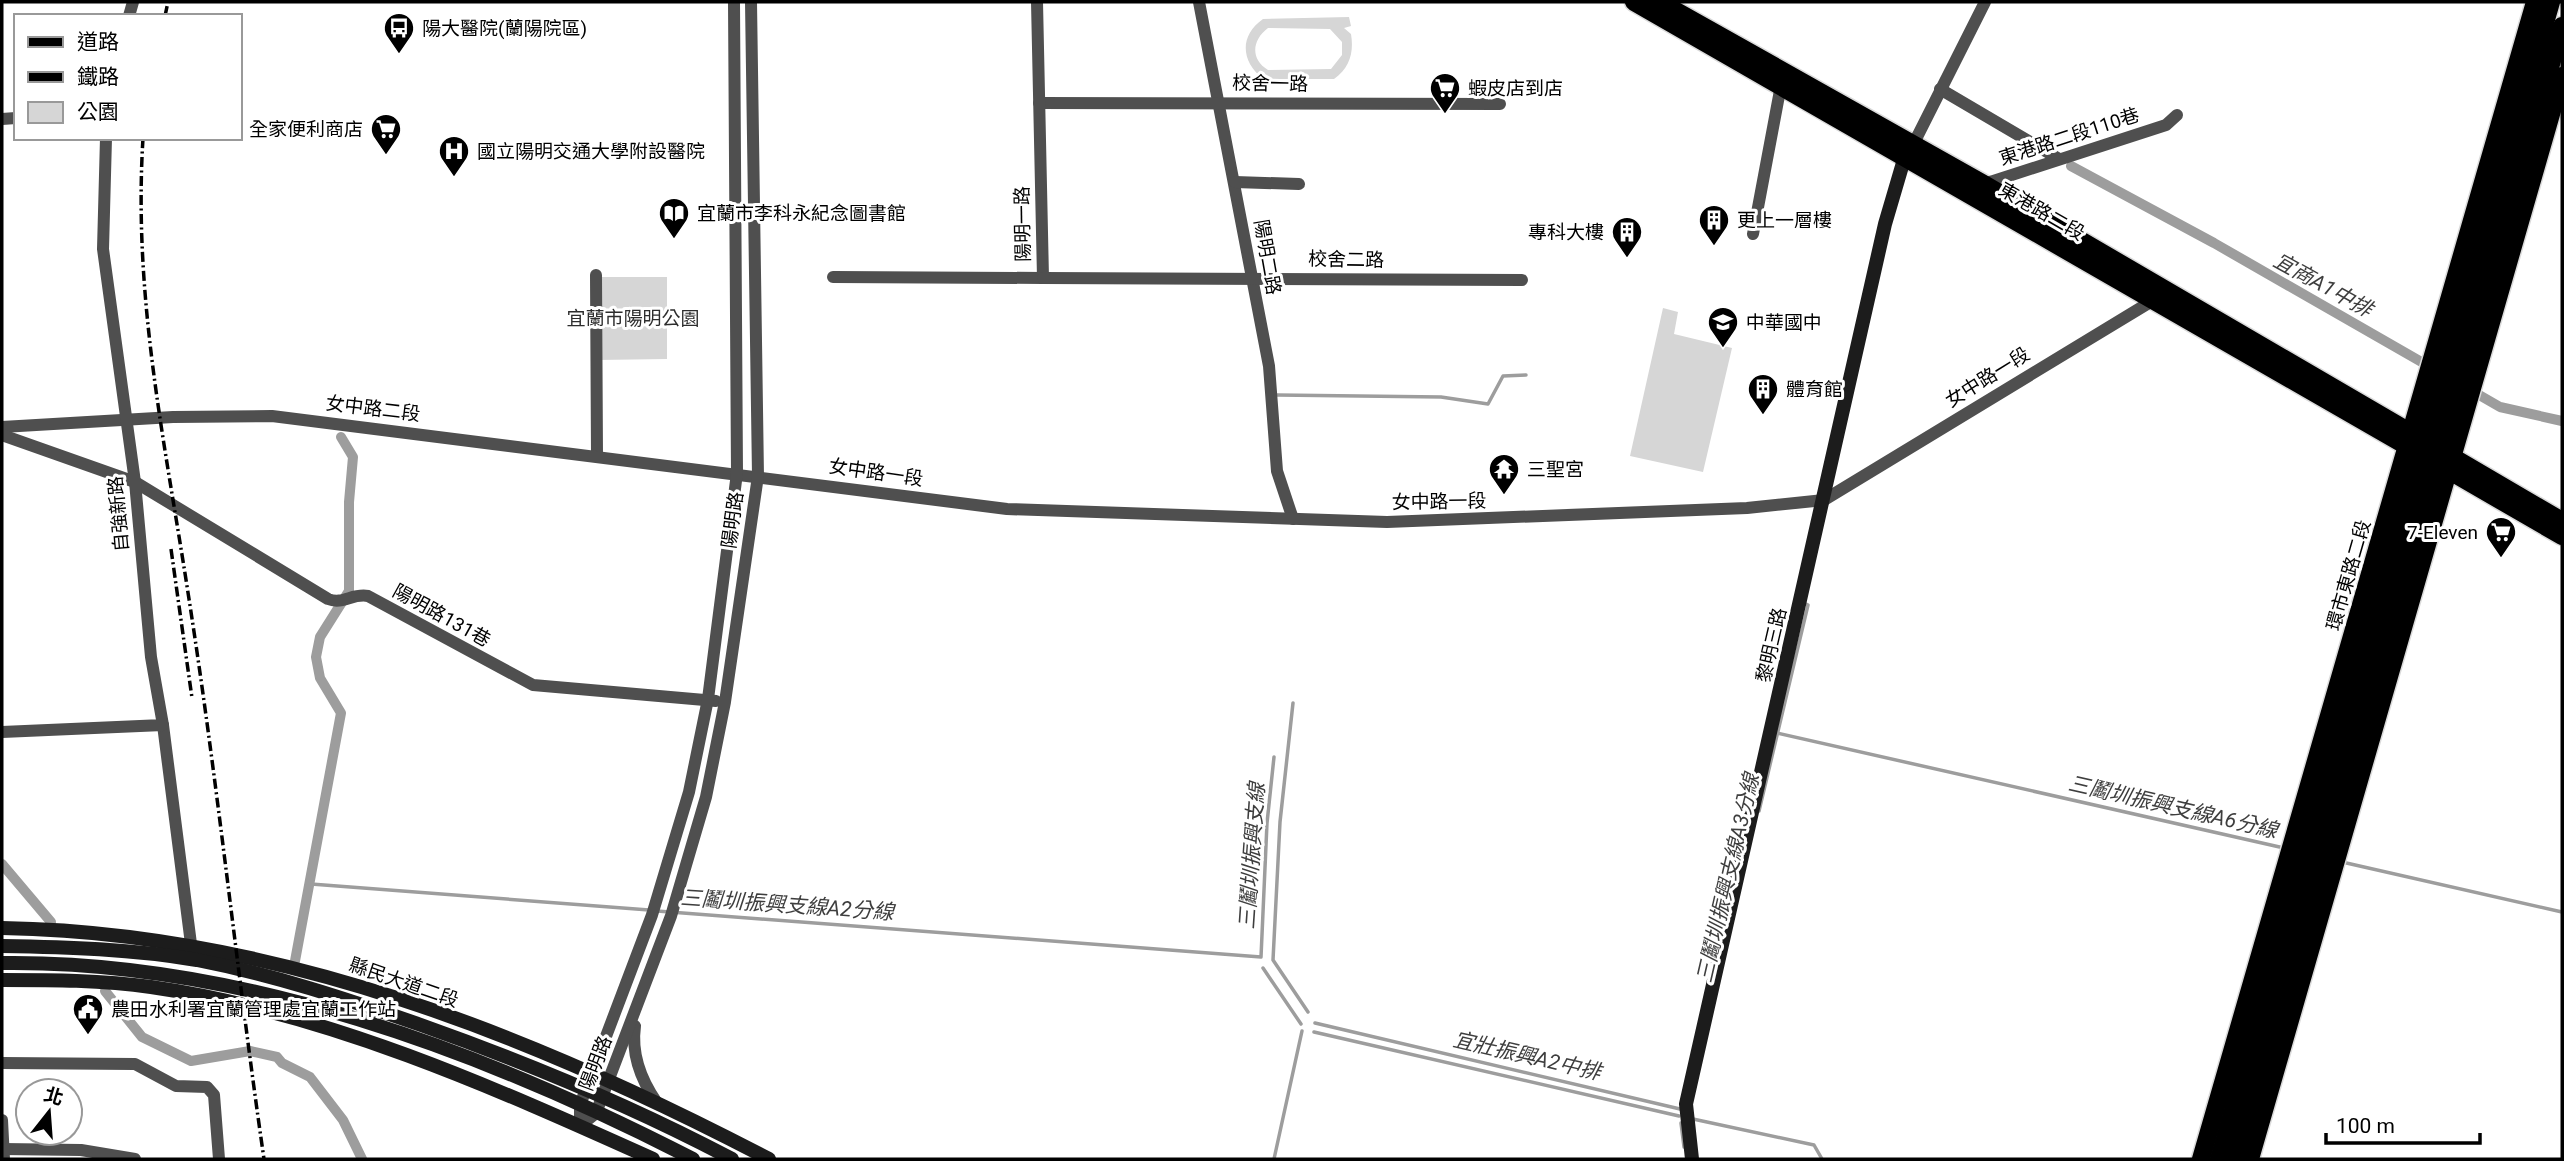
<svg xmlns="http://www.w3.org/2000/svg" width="2564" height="1161" viewBox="0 0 2564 1161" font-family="Roboto,'Noto Sans TC',sans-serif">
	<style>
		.green { fill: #d6d6d6; fill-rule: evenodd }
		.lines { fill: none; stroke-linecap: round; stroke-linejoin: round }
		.stream { stroke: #9d9d9d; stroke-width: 3.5 }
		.canal { stroke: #9d9d9d; stroke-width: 10 }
		.primary-casing { stroke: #dbdbdb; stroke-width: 21 }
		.street { stroke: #4f4f4f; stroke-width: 12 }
		.secondary { stroke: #1c1c1c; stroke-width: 14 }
		.primary { stroke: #000; stroke-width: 18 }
		.rail { stroke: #000; stroke-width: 3.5; stroke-dasharray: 10 3.5 2 3.5; stroke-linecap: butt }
		.labels { text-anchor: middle; stroke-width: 6; stroke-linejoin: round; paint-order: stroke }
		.poi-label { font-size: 19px; fill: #000; stroke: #fff; text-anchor: start }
		.street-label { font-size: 19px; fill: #000; stroke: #fff }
		.park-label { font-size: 19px; fill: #2d2d2d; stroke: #fff }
		.water-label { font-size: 21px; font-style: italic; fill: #3e3e3e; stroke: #fff }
	</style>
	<rect width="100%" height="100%" fill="#fff"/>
	<!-- green -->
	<g class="green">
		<path d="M 1349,17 L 1351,26 L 1344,28 L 1351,34 C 1354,52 1350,68 1334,79 L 1263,79 C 1241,61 1239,36 1263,19 ZM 1268,28 L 1330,29 L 1342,42 L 1342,55 L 1331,69 L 1268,70 C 1250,59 1252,40 1268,28 Z"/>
		<path d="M 598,277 L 667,277 L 667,359 L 598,360 Z"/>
		<path d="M 1663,308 L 1678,312 L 1674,334 L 1732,348 L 1703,472 L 1630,456 Z"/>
	</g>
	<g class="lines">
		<!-- stream -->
		<g class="stream">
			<path d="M 1277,395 L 1441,397 L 1488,404 L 1503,376 L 1526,375"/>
			<path d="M 1293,703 L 1280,822 L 1273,960 L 1308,1012"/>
			<path d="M 1777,733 L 2284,848"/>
			<path d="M 1759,811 L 1808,605 L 1806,604"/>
			<path d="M 2342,862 L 2562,912"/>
			<path d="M 311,884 L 649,910"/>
			<path d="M 657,911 L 1261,957 L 1267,823 L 1274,757"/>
			<path d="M 1263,968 L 1301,1024"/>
			<path d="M 1315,1023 L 1680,1109"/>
			<path d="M 1314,1032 L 1679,1116"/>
			<path d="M 1693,1119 L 1814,1145 L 1822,1159"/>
			<path d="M 1681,1123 L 1684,1147"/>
			<path d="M 1274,1159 L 1302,1031"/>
		</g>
		<!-- canal -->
		<g class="canal">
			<path d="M 2071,166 L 2214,243 L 2432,368"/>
			<path d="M 2467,388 L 2500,407 L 2562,421"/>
			<path d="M 2,864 L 51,922"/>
			<path d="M 295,961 L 341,713 L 320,678 L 316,657 L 320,637 L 349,591 L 349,502 L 353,457 L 341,437"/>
			<path d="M 105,991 L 142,1037 L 191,1061 L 250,1051 L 277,1057 L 282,1063 L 310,1077 L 343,1120 L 362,1159"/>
		</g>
		<!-- primary casing -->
		<g class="primary-casing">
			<g id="primary">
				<path d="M 1634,2 L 2417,452"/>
				<path d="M 1660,2 L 1984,184 L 2420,438"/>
				<path d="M 2444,452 L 2562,521"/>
				<path d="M 2441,466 L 2562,536"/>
				<path d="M 2201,1159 L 2535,2"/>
				<path d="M 2219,1159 L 2551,2"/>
				<path d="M 2236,1159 L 2562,26"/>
				<path d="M 2250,1159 L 2562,76"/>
			</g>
		</g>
		<!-- street -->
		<g class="street">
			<path d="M 1199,2 L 1269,366 L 1277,471 L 1293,519"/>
			<path d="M 129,16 L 133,2"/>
			<path d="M 1940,89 L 2059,159"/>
			<path d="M 1039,103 L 1500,104"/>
			<path d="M 2,119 L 16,118"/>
			<path d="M 1914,143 L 1985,2"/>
			<path d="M 1235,182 L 1299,184"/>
			<path d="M 1982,187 L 1984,184 L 2166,125 L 2177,115"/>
			<path d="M 1753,234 L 1781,85"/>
			<path d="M 596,275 L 597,456"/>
			<path d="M 833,277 L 1043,278 L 1037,2"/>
			<path d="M 1043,278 L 1522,280"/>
			<path d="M 2,427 L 173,417 L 272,416 L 1007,509 L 1387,522 L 1747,508 L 1824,500 L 2157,298"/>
			<path d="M 2,435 L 135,482 L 328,599 C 343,605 352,593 368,596 L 533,685 L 716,701"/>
			<path d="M 163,725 L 191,944"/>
			<path d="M 2,732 L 163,725 L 151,657 L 135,482 L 103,249 L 106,138"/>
			<path d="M 635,1026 C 631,1055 641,1080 657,1103"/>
			<path d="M 2,1063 L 135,1064 L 176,1086 L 207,1087 L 214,1095 L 219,1159"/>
			<path d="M 2,1120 L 4,1159"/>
			<path d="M 580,1126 L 596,1113 L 671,916 L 706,797 L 725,702 L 758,476 L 751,2"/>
			<path d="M 580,1126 L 580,1105 L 652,915 L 689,792 L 708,699 L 737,473 L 734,2"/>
			<path d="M 2,1149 L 81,1150 L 135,1159"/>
		</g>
		<!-- secondary -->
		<g class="secondary">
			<path d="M 2,928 C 273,932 532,1035 769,1159"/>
			<path d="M 2,946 C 67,947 132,949 197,960 C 274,975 347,999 421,1025 C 528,1063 632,1106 732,1159"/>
			<path d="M 2,963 C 241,960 483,1051 693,1159"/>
			<path d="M 2,980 C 52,980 101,980 151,987 C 326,1012 493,1087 653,1159"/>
			<path d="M 1692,1159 L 1686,1104 L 1885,224 L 1905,156 L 1910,149"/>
		</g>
		<!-- primary -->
		<use href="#primary" class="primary"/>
		<!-- rail -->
		<g class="rail">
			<path d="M 165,16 L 168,2"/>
			<path d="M 143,138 C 133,299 165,442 189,599 C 218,785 237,973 264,1159"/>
			<path d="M 171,549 L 192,698"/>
		</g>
	</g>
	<!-- icons -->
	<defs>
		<g id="bus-pin" transform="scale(1.575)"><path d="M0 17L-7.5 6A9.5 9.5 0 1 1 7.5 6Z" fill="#000" stroke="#fff"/><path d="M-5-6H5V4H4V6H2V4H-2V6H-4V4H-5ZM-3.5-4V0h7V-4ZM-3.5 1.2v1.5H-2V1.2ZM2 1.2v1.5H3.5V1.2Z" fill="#fff"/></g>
		<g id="supermarket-pin" transform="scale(1.575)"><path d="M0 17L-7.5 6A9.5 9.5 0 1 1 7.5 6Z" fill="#000" stroke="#fff"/><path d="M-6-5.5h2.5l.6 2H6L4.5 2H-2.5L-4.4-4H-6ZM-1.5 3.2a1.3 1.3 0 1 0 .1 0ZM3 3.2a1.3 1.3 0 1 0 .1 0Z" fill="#fff"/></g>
		<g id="hospital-pin" transform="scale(1.575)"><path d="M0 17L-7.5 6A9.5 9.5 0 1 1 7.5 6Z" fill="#000" stroke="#fff"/><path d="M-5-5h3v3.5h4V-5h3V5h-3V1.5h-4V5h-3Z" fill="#fff"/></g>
		<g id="library-pin" transform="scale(1.575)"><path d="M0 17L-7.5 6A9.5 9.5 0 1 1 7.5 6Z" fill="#000" stroke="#fff"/><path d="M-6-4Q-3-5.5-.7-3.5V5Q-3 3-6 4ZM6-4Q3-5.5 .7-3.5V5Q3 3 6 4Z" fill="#fff"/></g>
		<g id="building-pin" transform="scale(1.575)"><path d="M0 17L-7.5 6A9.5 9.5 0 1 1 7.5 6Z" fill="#000" stroke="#fff"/><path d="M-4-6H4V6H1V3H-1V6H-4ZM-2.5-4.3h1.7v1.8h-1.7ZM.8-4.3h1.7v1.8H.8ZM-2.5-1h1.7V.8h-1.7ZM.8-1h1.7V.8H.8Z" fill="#fff"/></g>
		<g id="school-pin" transform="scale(1.575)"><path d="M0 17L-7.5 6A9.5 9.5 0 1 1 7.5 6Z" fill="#000" stroke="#fff"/><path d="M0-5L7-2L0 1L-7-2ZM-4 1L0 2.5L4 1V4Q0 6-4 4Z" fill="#fff"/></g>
		<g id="temple-pin" transform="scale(1.575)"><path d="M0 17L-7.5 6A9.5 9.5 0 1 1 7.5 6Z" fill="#000" stroke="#fff"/><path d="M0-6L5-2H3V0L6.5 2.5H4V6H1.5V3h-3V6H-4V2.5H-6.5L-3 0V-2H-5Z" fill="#fff"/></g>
		<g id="civic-pin" transform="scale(1.575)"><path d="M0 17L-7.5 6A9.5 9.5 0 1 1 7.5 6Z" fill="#000" stroke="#fff"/><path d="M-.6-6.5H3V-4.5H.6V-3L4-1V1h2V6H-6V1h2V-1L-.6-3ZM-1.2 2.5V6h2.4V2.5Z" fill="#fff"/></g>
	</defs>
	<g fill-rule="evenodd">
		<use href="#bus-pin" x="399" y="28"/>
		<use href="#supermarket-pin" x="1445" y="88"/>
		<use href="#supermarket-pin" x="386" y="129"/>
		<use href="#hospital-pin" x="454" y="151"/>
		<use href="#library-pin" x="674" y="213"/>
		<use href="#building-pin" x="1714" y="220"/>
		<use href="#building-pin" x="1627" y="232"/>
		<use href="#school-pin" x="1723" y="322"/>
		<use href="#building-pin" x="1763" y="389"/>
		<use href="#temple-pin" x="1504" y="469"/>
		<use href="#supermarket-pin" x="2501" y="532"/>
		<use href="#civic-pin" x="88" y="1009"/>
	</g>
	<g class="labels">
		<!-- poi labels -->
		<g class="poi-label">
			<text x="422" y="35">陽大醫院(蘭陽院區)</text>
			<text x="1468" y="95">蝦皮店到店</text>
			<text x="363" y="136" text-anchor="end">全家便利商店</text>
			<text x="477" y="158">國立陽明交通大學附設醫院</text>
			<text x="697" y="220">宜蘭市李科永紀念圖書館</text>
			<text x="1737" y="227">更上一層樓</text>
			<text x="1604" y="239" text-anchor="end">專科大樓</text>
			<text x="1746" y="329">中華國中</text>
			<text x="1786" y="396">體育館</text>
			<text x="1527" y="476">三聖宮</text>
			<text x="2478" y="539" text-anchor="end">7-Eleven</text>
			<text x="111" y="1016">農田水利署宜蘭管理處宜蘭工作站</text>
		</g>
		<!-- street labels -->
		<g class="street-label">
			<text transform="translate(1270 83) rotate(1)" y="7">校舍一路</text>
			<text transform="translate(2069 136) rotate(-18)" y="7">東港路二段110巷</text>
			<text transform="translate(2042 211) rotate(30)" y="7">東港路二段</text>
			<text transform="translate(1022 224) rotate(-91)" y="7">陽明一路</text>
			<text transform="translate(1268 257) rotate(80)" y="7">陽明二路</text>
			<text transform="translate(1346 259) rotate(1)" y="7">校舍二路</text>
			<text transform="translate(1987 377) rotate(-32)" y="7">女中路一段</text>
			<text transform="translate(373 408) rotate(7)" y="7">女中路二段</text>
			<text transform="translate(876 472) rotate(8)" y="7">女中路一段</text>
			<text transform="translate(1439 501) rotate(-1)" y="7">女中路一段</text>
			<text transform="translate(118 514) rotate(-95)" y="7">自強新路</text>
			<text transform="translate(732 520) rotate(-82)" y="7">陽明路</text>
			<text transform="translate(2348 575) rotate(-74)" y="7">環市東路二段</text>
			<text transform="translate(442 615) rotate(29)" y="7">陽明路131巷</text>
			<text transform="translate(1771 645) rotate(-77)" y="7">黎明三路</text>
			<text transform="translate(404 982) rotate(19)" y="7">縣民大道二段</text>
			<text transform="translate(595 1063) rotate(-69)" y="7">陽明路</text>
		</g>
		<!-- park labels -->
		<g class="park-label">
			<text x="633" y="325">宜蘭市陽明公園</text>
		</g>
		<!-- water labels -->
		<g class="water-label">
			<text transform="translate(2323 285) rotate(29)" y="7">宜商A1中排</text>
			<text transform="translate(2173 807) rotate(13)" y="7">三鬮圳振興支線A6分線</text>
			<text transform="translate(1252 856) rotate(-86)" y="7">三鬮圳振興支線</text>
			<text transform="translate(1728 878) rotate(-77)" y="7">三鬮圳振興支線A3分線</text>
			<text transform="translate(787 905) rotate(4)" y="7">三鬮圳振興支線A2分線</text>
			<text transform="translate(1527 1056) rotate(13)" y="7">宜壯振興A2中排</text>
		</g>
	</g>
	<!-- border -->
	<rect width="2564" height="1161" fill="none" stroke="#000000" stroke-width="7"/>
	<!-- legend -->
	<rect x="14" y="14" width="228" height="126" fill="#ffffff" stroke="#999999" stroke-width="2"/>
	<rect x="28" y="37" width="35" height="10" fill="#000000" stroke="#999999" stroke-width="2"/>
	<text x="77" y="49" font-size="21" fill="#000000">道路</text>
	<rect x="28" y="72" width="35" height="10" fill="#000000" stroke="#999999" stroke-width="2"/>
	<text x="77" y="84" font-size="21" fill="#000000">鐵路</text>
	<rect x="28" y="102" width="35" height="21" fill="#d6d6d6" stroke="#999999" stroke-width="2"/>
	<text x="77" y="119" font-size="21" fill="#000000">公園</text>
	<!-- north arrow -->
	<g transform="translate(49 1112) rotate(17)"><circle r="33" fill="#ffffff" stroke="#999999" stroke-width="2"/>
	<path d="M0-5L12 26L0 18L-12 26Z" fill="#000000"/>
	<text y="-10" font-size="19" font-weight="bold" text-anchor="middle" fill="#000000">北</text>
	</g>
	<!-- scale -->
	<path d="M2326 1133v10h154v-10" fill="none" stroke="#000000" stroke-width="3.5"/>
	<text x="2336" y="1133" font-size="21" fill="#000000" stroke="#ffffff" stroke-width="5" paint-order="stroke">100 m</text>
</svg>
